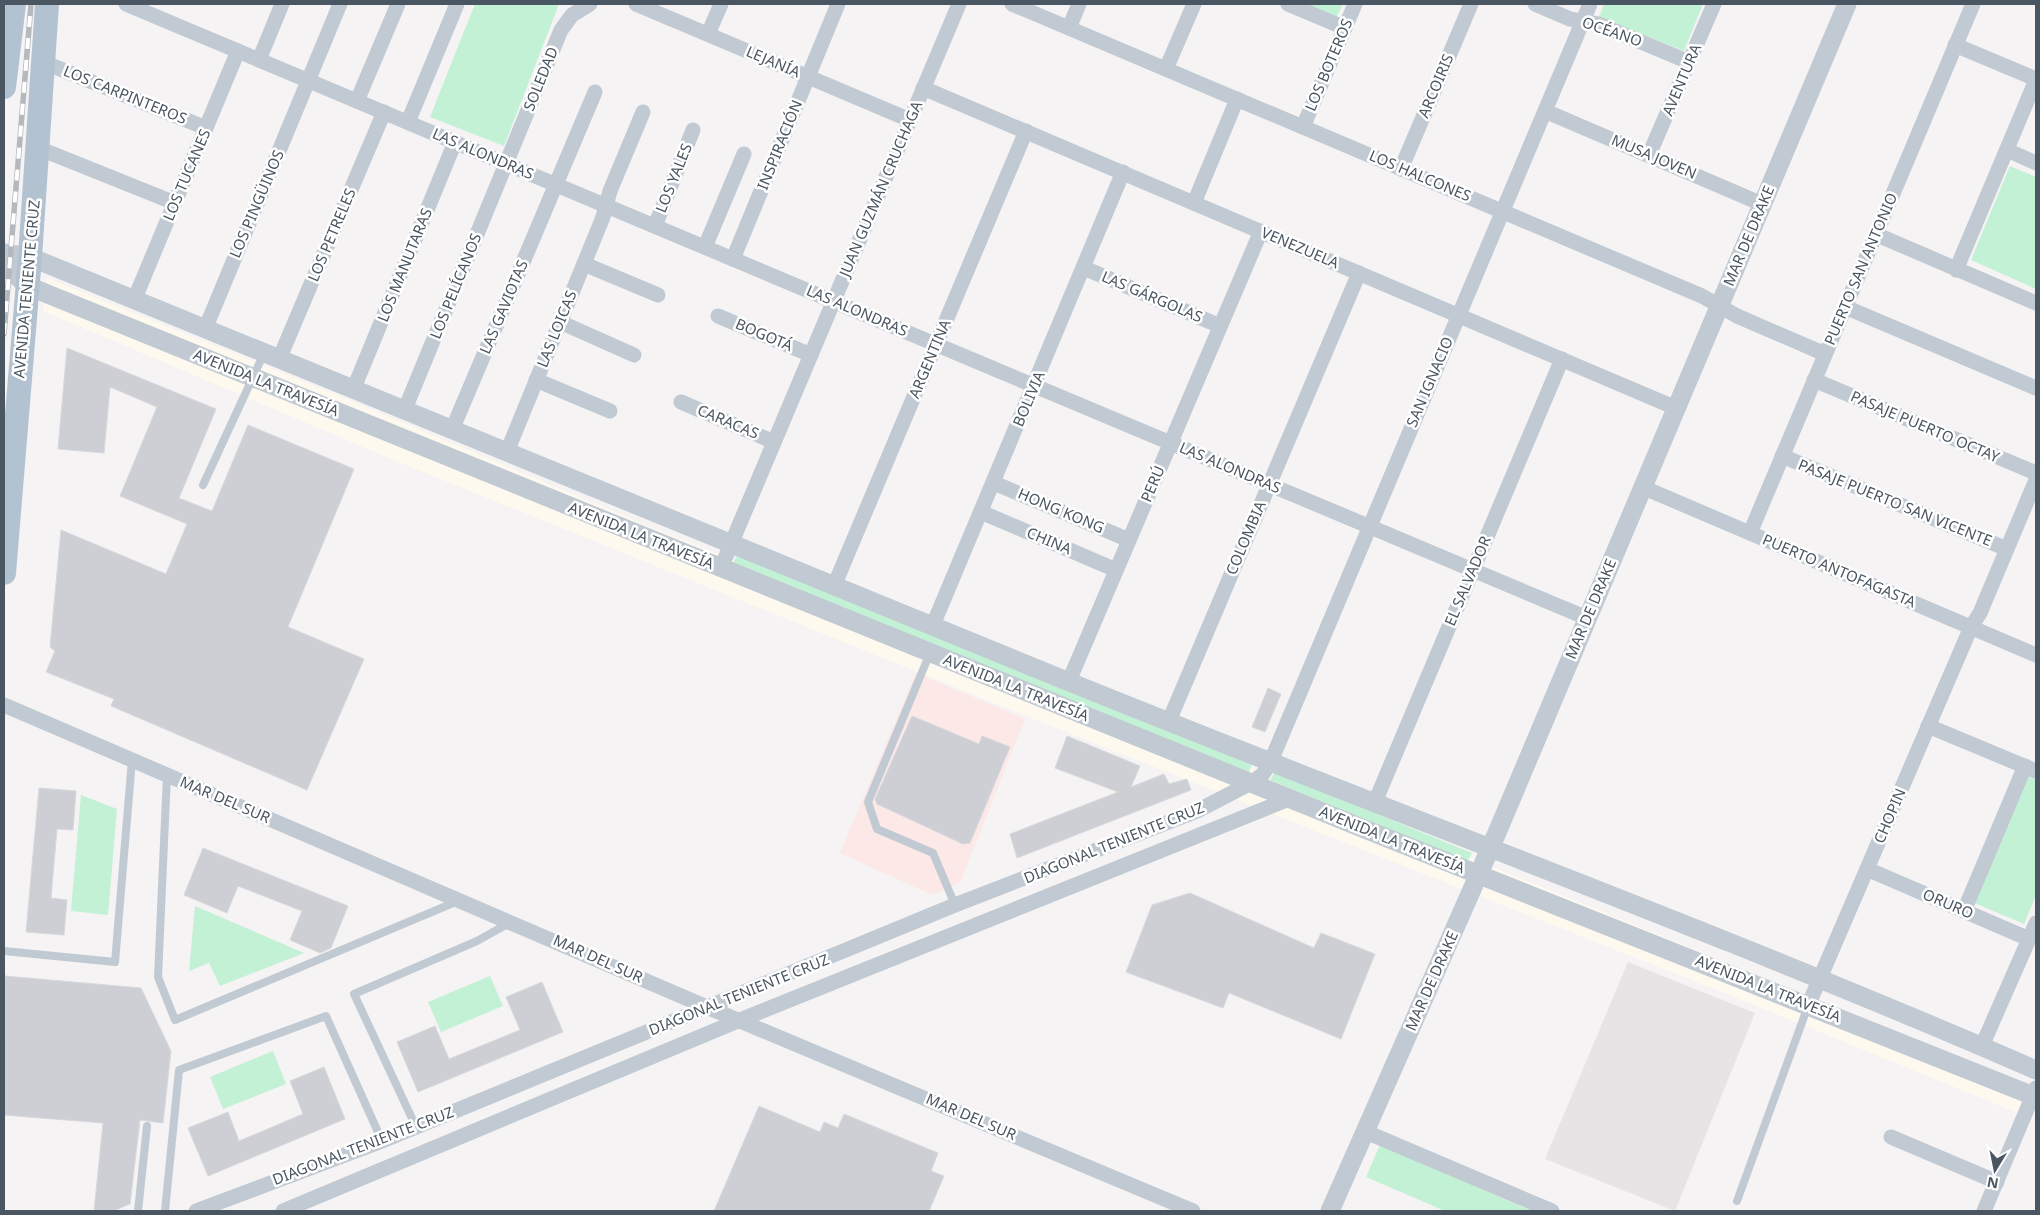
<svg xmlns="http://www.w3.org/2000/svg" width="2040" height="1215" viewBox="0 0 2040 1215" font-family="'Noto Sans',sans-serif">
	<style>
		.commercial { fill: #fdf9ef }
		.education { fill: #e6e4e5 }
		.medical { fill: #fce8e6 }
		.green { fill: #c3f1d5 }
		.building { fill: #cdcfd5; stroke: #d7d9de }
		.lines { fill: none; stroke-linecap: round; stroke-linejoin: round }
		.service { stroke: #c1cad2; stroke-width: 8 }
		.minor { stroke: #c1cad2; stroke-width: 15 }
		.tertiary { stroke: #c1cad2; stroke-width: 19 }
		.primary { stroke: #b3c2d1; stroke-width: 24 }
		.rail-casing { stroke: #b5b8bd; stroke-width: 5.5 }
		.rail { stroke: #fff; stroke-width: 4; stroke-dasharray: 11; stroke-linecap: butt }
		.labels { text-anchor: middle; stroke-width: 5; stroke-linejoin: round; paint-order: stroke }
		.street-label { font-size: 15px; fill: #4a5661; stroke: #fff }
	</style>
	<rect width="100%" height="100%" fill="#f5f3f3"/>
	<!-- commercial -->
	<path class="commercial" d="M 47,278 L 337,395 L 658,530 L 1030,678 L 2031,1087 L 2020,1114 L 1744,1001 L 1046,724 L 396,461 L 43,311 Z"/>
	<!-- education -->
	<path class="education" d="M 1628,962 L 1755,1013 L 1675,1211 L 1545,1159 Z"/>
	<!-- medical -->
	<path class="medical" d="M 916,673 L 1025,719 L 960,883 L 933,895 L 840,853 Z"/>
	<!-- green -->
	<g class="green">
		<path d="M 475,4 L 559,4 L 504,146 L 430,117 Z"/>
		<path d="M 1304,4 L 1343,4 L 1336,18 Z"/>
		<path d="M 1604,4 L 1703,4 L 1684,51 L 1599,17 Z"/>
		<path d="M 2010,166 L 2036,177 L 2036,289 L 1971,260 Z"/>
		<path d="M 737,556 L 1253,761 L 1249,773 L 733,563 Z"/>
		<path d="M 1275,772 L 1472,853 L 1467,862 L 1270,780 Z"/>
		<path d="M 2026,775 L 2036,779 L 2036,895 L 2024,924 L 1972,902 Z"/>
		<path d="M 81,795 L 117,809 L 108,915 L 71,911 Z"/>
		<path d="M 195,906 L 304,953 L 220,986 L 209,963 L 189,971 Z"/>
		<path d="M 490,976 L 503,1006 L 441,1032 L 428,1002 Z"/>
		<path d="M 273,1051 L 286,1084 L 223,1109 L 210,1077 Z"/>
		<path d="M 1380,1145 L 1532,1211 L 1445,1211 L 1366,1177 Z"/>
	</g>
	<!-- building -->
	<g class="building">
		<path d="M 67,348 L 216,409 L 179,498 L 212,511 L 248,425 L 354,469 L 288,627 L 364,659 L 307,790 L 111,706 L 114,699 L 46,672 L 55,651 L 50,647 L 61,530 L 166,574 L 187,524 L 120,496 L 157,407 L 110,387 L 104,453 L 58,449 Z"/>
		<path d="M 1268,688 L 1281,694 L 1265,732 L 1252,727 Z"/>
		<path d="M 912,716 L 979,744 L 982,736 L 1010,747 L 970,843 L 963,844 L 877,804 L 875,799 Z"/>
		<path d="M 1067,736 L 1140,766 L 1131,787 L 1164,774 L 1169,784 L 1187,779 L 1191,790 L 1017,858 L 1010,834 L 1118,792 L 1055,768 Z"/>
		<path d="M 39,788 L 76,791 L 73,830 L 57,829 L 51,898 L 67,900 L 64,935 L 26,932 Z"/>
		<path d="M 203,848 L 348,906 L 331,948 L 320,953 L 290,940 L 302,911 L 238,886 L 227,913 L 184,895 Z"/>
		<path d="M 1190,893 L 1314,948 L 1321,933 L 1375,954 L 1341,1039 L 1229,993 L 1223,1008 L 1126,972 L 1152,905 Z"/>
		<path d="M 5,976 L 141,988 L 171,1051 L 163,1123 L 140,1120 L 130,1204 L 113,1211 L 94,1211 L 103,1123 L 4,1115 Z"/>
		<path d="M 542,982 L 563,1032 L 418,1092 L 397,1042 L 435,1026 L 449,1059 L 520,1030 L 506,997 Z"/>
		<path d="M 324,1067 L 345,1119 L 208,1176 L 188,1128 L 228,1112 L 239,1141 L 303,1114 L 290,1081 Z"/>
		<path d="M 759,1106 L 820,1132 L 824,1122 L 838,1128 L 844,1114 L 938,1153 L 931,1171 L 944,1176 L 929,1211 L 714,1211 Z"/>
	</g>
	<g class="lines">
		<!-- service -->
		<g class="service">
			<path d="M 203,485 L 265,351"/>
			<path d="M 930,653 L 868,802 L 877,829 L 933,853 L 955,905"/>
			<path d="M 167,775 L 158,977 L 175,1020 L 458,901"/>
			<path d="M 4,951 L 115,962 L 132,760"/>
			<path d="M 416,1127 L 354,994 L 477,941 L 511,922"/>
			<path d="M 1737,1201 L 1808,1006"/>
			<path d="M 138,1211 L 147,1126"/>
			<path d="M 165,1211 L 179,1070 L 326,1016 L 382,1141"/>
		</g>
		<!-- minor -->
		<g class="minor">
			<path d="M 126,4 L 1587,618"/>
			<path d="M 636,4 L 910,120"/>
			<path d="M 1012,4 L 1702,296 L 1737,316 L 1825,354"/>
			<path d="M 1288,4 L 1345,28"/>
			<path d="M 1535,4 L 1570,19 L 1598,24 L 1689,62"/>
			<path d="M 1069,28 L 1079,4"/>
			<path d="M 708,34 L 721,4"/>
			<path d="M 1955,45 L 2036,79"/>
			<path d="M 259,60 L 282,4"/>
			<path d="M 43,62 L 206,128"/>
			<path d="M 1166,69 L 1194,4"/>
			<path d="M 923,88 L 1676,408"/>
			<path d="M 357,101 L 398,4"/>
			<path d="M 1545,111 L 1762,204"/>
			<path d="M 408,122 L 457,4"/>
			<path d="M 1303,127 L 1355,4"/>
			<path d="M 38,148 L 175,203"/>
			<path d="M 2007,150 L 2036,163"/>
			<path d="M 1649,155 L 1714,4"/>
			<path d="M 1401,169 L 1471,4"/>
			<path d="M 1194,203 L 1237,99"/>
			<path d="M 655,226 L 693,130"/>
			<path d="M 1875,234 L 2036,303"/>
			<path d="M 705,247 L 744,154"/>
			<path d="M 733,259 L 838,4"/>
			<path d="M 584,264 L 658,295"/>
			<path d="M 1084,268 L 1220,326"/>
			<path d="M 1956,270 L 2036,80"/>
			<path d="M 135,298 L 238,51"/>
			<path d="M 1845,307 L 2036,388"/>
			<path d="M 718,316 L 811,355"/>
			<path d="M 560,322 L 634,355"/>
			<path d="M 206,327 L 340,4"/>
			<path d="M 280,357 L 384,112"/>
			<path d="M 536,380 L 610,411"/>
			<path d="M 1814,380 L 2036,473"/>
			<path d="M 354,388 L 455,142"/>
			<path d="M 681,402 L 774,442"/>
			<path d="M 405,409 L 561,30 L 572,15 L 590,4"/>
			<path d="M 452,430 L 595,92"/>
			<path d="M 507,452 L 603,217 L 610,191 L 643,112"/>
			<path d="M 1782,456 L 2007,549"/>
			<path d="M 994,483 L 1129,540"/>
			<path d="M 1642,487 L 2036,655"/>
			<path d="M 981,512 L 1116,570"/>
			<path d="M 1750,533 L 1973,4"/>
			<path d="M 721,568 L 959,4"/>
			<path d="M 834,586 L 1026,131"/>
			<path d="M 933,625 L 1123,172"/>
			<path d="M 1069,681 L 1261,231"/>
			<path d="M 4,705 L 709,1008 L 1193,1211"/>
			<path d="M 1169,721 L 1359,273"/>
			<path d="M 1928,726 L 2036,771"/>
			<path d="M 1375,802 L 1562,359"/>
			<path d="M 1867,869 L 2029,939"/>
			<path d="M 1964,911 L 2025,766"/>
			<path d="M 1808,1006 L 1971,627 L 1980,613 L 2036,480"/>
			<path d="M 1982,1046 L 2036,923"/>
			<path d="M 1366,1132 L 1552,1211"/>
			<path d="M 1891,1137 L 1997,1182"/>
			<path d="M 196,1211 L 382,1141 L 955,905 L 1197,811 L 1251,783 L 1263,774 L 1271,761 L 1590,4"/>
			<path d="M 283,1211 L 740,1020 L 1289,799"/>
			<path d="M 1984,1211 L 2036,1088"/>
		</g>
		<!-- tertiary -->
		<g class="tertiary">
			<path d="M 4,253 L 30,257 C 377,397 722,540 1067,681 C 1390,812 1717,931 2036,1070"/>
			<path d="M 4,265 L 28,286 L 50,295 L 1367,830 L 2036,1097"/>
			<path d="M 1330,1211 L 1496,835 L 1847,4"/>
		</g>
		<!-- primary -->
		<g class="primary">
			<path d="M 4,87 L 14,4"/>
			<path d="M 4,573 L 30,257 L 47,4"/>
		</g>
		<!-- rail casing -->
		<g class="rail-casing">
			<path id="rail" d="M 4,334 L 31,4"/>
		</g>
		<!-- rail -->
		<use href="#rail" class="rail"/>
	</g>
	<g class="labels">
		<!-- street labels -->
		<g class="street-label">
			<text transform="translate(1612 32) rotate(19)" y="5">OCÉANO</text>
			<text transform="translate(773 62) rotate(23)" y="5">LEJANÍA</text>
			<text transform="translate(1329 65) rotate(-67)" y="5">LOS BOTEROS</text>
			<text transform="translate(541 79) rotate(-68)" y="5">SOLEDAD</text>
			<text transform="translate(1682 80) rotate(-67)" y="5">AVENTURA</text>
			<text transform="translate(1436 86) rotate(-67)" y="5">ARCOIRIS</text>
			<text transform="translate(125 95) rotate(22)" y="5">LOS CARPINTEROS</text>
			<text transform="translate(780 145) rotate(-68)" y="5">INSPIRACIÓN</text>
			<text transform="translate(483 154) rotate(23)" y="5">LAS ALONDRAS</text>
			<text transform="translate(1654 157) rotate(23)" y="5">MUSA JOVEN</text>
			<text transform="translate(187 175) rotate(-67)" y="5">LOS TUCANES</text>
			<text transform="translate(1420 176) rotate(23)" y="5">LOS HALCONES</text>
			<text transform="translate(674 178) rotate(-68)" y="5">LOS YALES</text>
			<text transform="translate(881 189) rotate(-67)" y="5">JUAN GUZMÁN CRUCHAGA</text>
			<text transform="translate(257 204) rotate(-67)" y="5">LOS PINGÜINOS</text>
			<text transform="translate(332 235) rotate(-67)" y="5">LOS PETRELES</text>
			<text transform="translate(1749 236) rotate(-67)" y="5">MAR DE DRAKE</text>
			<text transform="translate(1300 248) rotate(23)" y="5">VENEZUELA</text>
			<text transform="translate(405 265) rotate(-68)" y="5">LOS MANUTARAS</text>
			<text transform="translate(1861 269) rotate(-67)" y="5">PUERTO SAN ANTONIO</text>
			<text transform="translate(456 286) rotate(-68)" y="5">LOS PELÍCANOS</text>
			<text transform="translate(27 289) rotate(-85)" y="5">AVENIDA TENIENTE CRUZ</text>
			<text transform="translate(1152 297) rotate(23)" y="5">LAS GÁRGOLAS</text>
			<text transform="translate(504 307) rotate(-67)" y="5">LAS GAVIOTAS</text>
			<text transform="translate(857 311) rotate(23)" y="5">LAS ALONDRAS</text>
			<text transform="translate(557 329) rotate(-68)" y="5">LAS LOICAS</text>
			<text transform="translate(764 335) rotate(23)" y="5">BOGOTÁ</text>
			<text transform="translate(930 359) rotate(-67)" y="5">ARGENTINA</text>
			<text transform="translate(1430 382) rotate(-67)" y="5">SAN IGNACIO</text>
			<text transform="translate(266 383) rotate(22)" y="5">AVENIDA LA TRAVESÍA</text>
			<text transform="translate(1029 399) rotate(-67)" y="5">BOLIVIA</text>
			<text transform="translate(728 422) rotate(23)" y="5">CARACAS</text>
			<text transform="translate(1925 427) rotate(23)" y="5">PASAJE PUERTO OCTAY</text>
			<text transform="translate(1230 468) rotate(23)" y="5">LAS ALONDRAS</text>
			<text transform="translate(1153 484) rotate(-67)" y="5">PERÚ</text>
			<text transform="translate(1895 503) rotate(22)" y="5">PASAJE PUERTO SAN VICENTE</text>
			<text transform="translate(1061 511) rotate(23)" y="5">HONG KONG</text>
			<text transform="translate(641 536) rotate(22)" y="5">AVENIDA LA TRAVESÍA</text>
			<text transform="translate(1246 538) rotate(-67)" y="5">COLOMBIA</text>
			<text transform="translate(1049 541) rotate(23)" y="5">CHINA</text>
			<text transform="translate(1839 571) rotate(23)" y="5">PUERTO ANTOFAGASTA</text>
			<text transform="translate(1468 581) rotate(-67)" y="5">EL SALVADOR</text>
			<text transform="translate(1591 609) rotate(-67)" y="5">MAR DE DRAKE</text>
			<text transform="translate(1016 688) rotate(22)" y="5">AVENIDA LA TRAVESÍA</text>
			<text transform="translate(225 800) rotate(23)" y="5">MAR DEL SUR</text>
			<text transform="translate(1890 816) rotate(-67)" y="5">CHOPIN</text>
			<text transform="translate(1392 840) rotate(22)" y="5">AVENIDA LA TRAVESÍA</text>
			<text transform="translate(1114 843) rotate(-22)" y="5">DIAGONAL TENIENTE CRUZ</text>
			<text transform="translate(1948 904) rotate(23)" y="5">ORURO</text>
			<text transform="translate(598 959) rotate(24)" y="5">MAR DEL SUR</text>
			<text transform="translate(1432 981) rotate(-66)" y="5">MAR DE DRAKE</text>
			<text transform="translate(1768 989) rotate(22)" y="5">AVENIDA LA TRAVESÍA</text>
			<text transform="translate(739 995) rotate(-22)" y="5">DIAGONAL TENIENTE CRUZ</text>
			<text transform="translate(971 1117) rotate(23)" y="5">MAR DEL SUR</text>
			<text transform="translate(363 1146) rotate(-21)" y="5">DIAGONAL TENIENTE CRUZ</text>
		</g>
	</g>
	<!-- border -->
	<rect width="2040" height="1215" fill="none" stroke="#4a5661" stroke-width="10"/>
	<!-- north arrow -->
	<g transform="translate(1995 1170) rotate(190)" stroke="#ffffff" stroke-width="4" paint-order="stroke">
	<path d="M0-4L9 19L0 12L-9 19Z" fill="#4a5661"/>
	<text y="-8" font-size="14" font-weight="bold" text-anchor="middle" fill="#4a5661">N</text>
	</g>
</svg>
